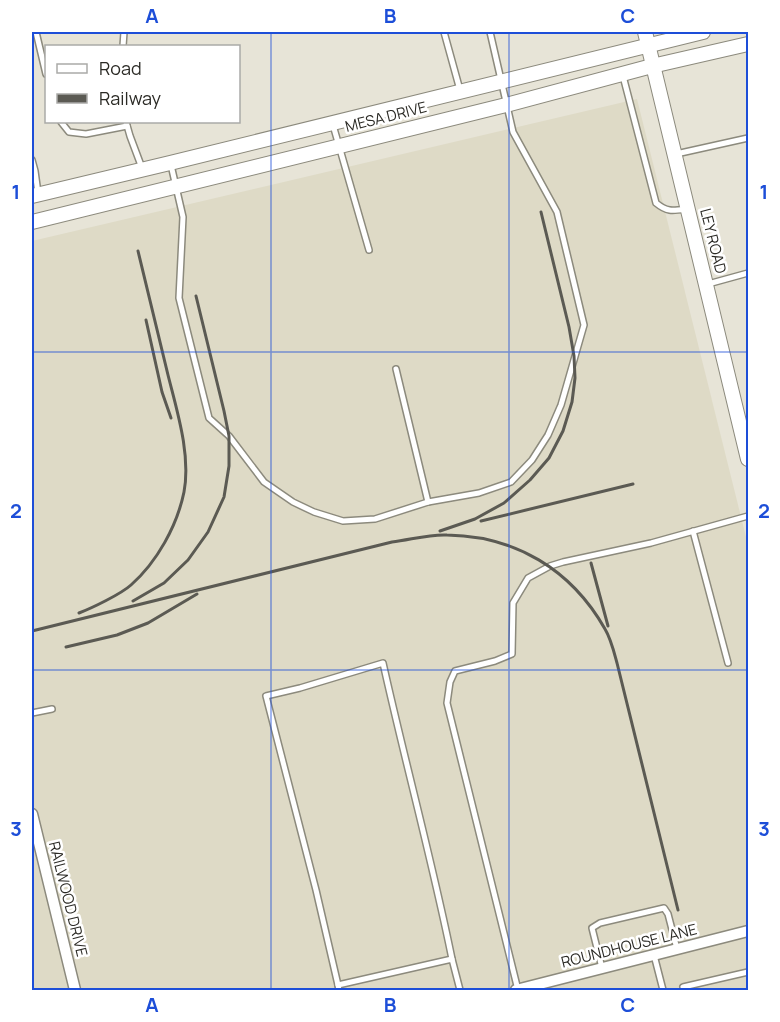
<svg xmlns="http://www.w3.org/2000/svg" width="780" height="1022" viewBox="0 0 780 1022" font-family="Manrope,sans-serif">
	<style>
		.built { fill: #dedac6 }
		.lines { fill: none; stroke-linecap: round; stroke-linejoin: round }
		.lane-casing { stroke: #8c8a7d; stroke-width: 8 }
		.street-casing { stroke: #8c8a7d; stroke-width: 13 }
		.secondary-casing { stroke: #8c8a7d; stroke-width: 16 }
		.lane { stroke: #fff; stroke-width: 5 }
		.street { stroke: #fff; stroke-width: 10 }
		.secondary { stroke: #fff; stroke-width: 14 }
		.rail { stroke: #5b5a53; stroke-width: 3 }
		.grid { fill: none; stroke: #1d4ed8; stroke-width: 1.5; stroke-opacity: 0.55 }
		.labels { text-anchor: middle; stroke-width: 5; stroke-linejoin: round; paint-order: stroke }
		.street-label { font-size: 15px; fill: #2b2a25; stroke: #fff }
		.neatline { fill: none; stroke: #1d4ed8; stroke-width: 2 }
		.grid-label { font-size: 20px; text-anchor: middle; font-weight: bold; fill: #1d4ed8 }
	</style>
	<rect width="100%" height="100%" fill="#e7e4d7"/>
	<!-- built -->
	<path class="built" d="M 637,99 L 748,545 L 748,990 L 32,990 L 32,241 Z"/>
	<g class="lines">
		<!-- lane casing -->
		<g class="lane-casing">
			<g id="lane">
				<path d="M 36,32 L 46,74"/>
				<path d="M 444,32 L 460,90"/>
				<path d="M 123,46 L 124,32"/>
				<path d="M 623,76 L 656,203 C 667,212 672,211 686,209"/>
				<path d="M 61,122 L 69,132 L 86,134 L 127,126"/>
				<path d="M 126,122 L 130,136 L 142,168"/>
				<path d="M 333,125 L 369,250"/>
				<path d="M 676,154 L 748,138"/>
				<path d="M 32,160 L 35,171 L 38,193"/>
				<path d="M 171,165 L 183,217 L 179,298 L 209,418 L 229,436 L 264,482 L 293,502 L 314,512 L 343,521 L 375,519 L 428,502 L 479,493 L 511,482 L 532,460 L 548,435 L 561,405 L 584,325 L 557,212 L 513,132 L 490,32"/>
				<path d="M 708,284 L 748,273"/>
				<path d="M 396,369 L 428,502"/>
				<path d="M 693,531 L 728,663"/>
				<path d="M 32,713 L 52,709"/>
				<path d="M 654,955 L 663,990"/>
				<path d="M 602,968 L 592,928 L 600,923 L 664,908 L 668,914 L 677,949"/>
				<path d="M 338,985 L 316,890 L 266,696 L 300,688 L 383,663 C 405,762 432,860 452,959"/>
				<path d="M 339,990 L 338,985 L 452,959 L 460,990"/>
				<path d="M 518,990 L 447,703 L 450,682 L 455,671 L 495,661 L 512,654 L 513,603 L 528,578 L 550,566 L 563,562 L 651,543 L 748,516"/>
				<path d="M 684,990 L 683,987 L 748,972"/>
			</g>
		</g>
		<!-- street casing -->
		<g class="street-casing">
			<g id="street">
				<path d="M 32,814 L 75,990"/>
				<path d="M 516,990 L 748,931"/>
			</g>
		</g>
		<!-- secondary casing -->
		<g class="secondary-casing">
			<g id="secondary">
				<path d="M 645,32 L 748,459"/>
				<path d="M 32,196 L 170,163 L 703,32"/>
				<path d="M 32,222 L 506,105 L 652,66 L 748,44"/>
			</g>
		</g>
		<!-- lane -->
		<use href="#lane" class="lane"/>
		<!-- street -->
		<use href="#street" class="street"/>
		<!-- secondary -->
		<use href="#secondary" class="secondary"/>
		<!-- rail -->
		<g class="rail">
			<path d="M 146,320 L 162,392 L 171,418"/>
			<path d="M 481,521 L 633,484"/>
			<path d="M 440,531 L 475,519 L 504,503 L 530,480 L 549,458 L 563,431 L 572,402 L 575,378 L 574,356 L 569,327 L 541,212"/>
			<path d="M 591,563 L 608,626"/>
			<path d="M 133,601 L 164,583 L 188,560 L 208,532 L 224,497 L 229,466 L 229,436 L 224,411 L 196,296"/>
			<path d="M 79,613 C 92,608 121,594 131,585 C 157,562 177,526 184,492 C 191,455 177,411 168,375 C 158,334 148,293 138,251"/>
			<path d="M 32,631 L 392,542 C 410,540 429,534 447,535 C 515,536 571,569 605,629 C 611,639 614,652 617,663 L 678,910"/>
			<path d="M 66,647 L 117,635 L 148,623 L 197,594"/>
		</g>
	</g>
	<!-- grid -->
	<path class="grid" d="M 271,32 L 271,990M 509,32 L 509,990M 32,352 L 748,352M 32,670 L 748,670"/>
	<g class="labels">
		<!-- street labels -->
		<g class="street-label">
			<text transform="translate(386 117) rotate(-14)" y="5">MESA DRIVE</text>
			<text transform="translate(713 241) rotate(76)" y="5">LEY ROAD</text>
			<text transform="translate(68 899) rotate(76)" y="5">RAILWOOD DRIVE</text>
			<text transform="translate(629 946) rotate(-14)" y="5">ROUNDHOUSE LANE</text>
		</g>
	</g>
	<!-- border -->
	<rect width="780" height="1022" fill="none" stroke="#ffffff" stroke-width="66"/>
	<!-- legend -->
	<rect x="45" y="45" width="195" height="78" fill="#ffffff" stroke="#aaaaa8" stroke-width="1.5"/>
	<rect x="57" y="64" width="30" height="9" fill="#ffffff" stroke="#aaaaa8" stroke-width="1.5"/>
	<text x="99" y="75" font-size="18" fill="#2b2a25">Road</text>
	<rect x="57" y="94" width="30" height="9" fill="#5b5a53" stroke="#aaaaa8" stroke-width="1.5"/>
	<text x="99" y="105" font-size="18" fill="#2b2a25">Railway</text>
	<rect x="33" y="33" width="714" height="956" class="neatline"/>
	<g class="grid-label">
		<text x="152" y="23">A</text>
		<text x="390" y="23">B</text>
		<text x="628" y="23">C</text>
		<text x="16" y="199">1</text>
		<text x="764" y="199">1</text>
		<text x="16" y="518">2</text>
		<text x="764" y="518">2</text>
		<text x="16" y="836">3</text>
		<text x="764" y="836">3</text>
		<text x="152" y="1012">A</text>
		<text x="390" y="1012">B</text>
		<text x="628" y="1012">C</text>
	</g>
</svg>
